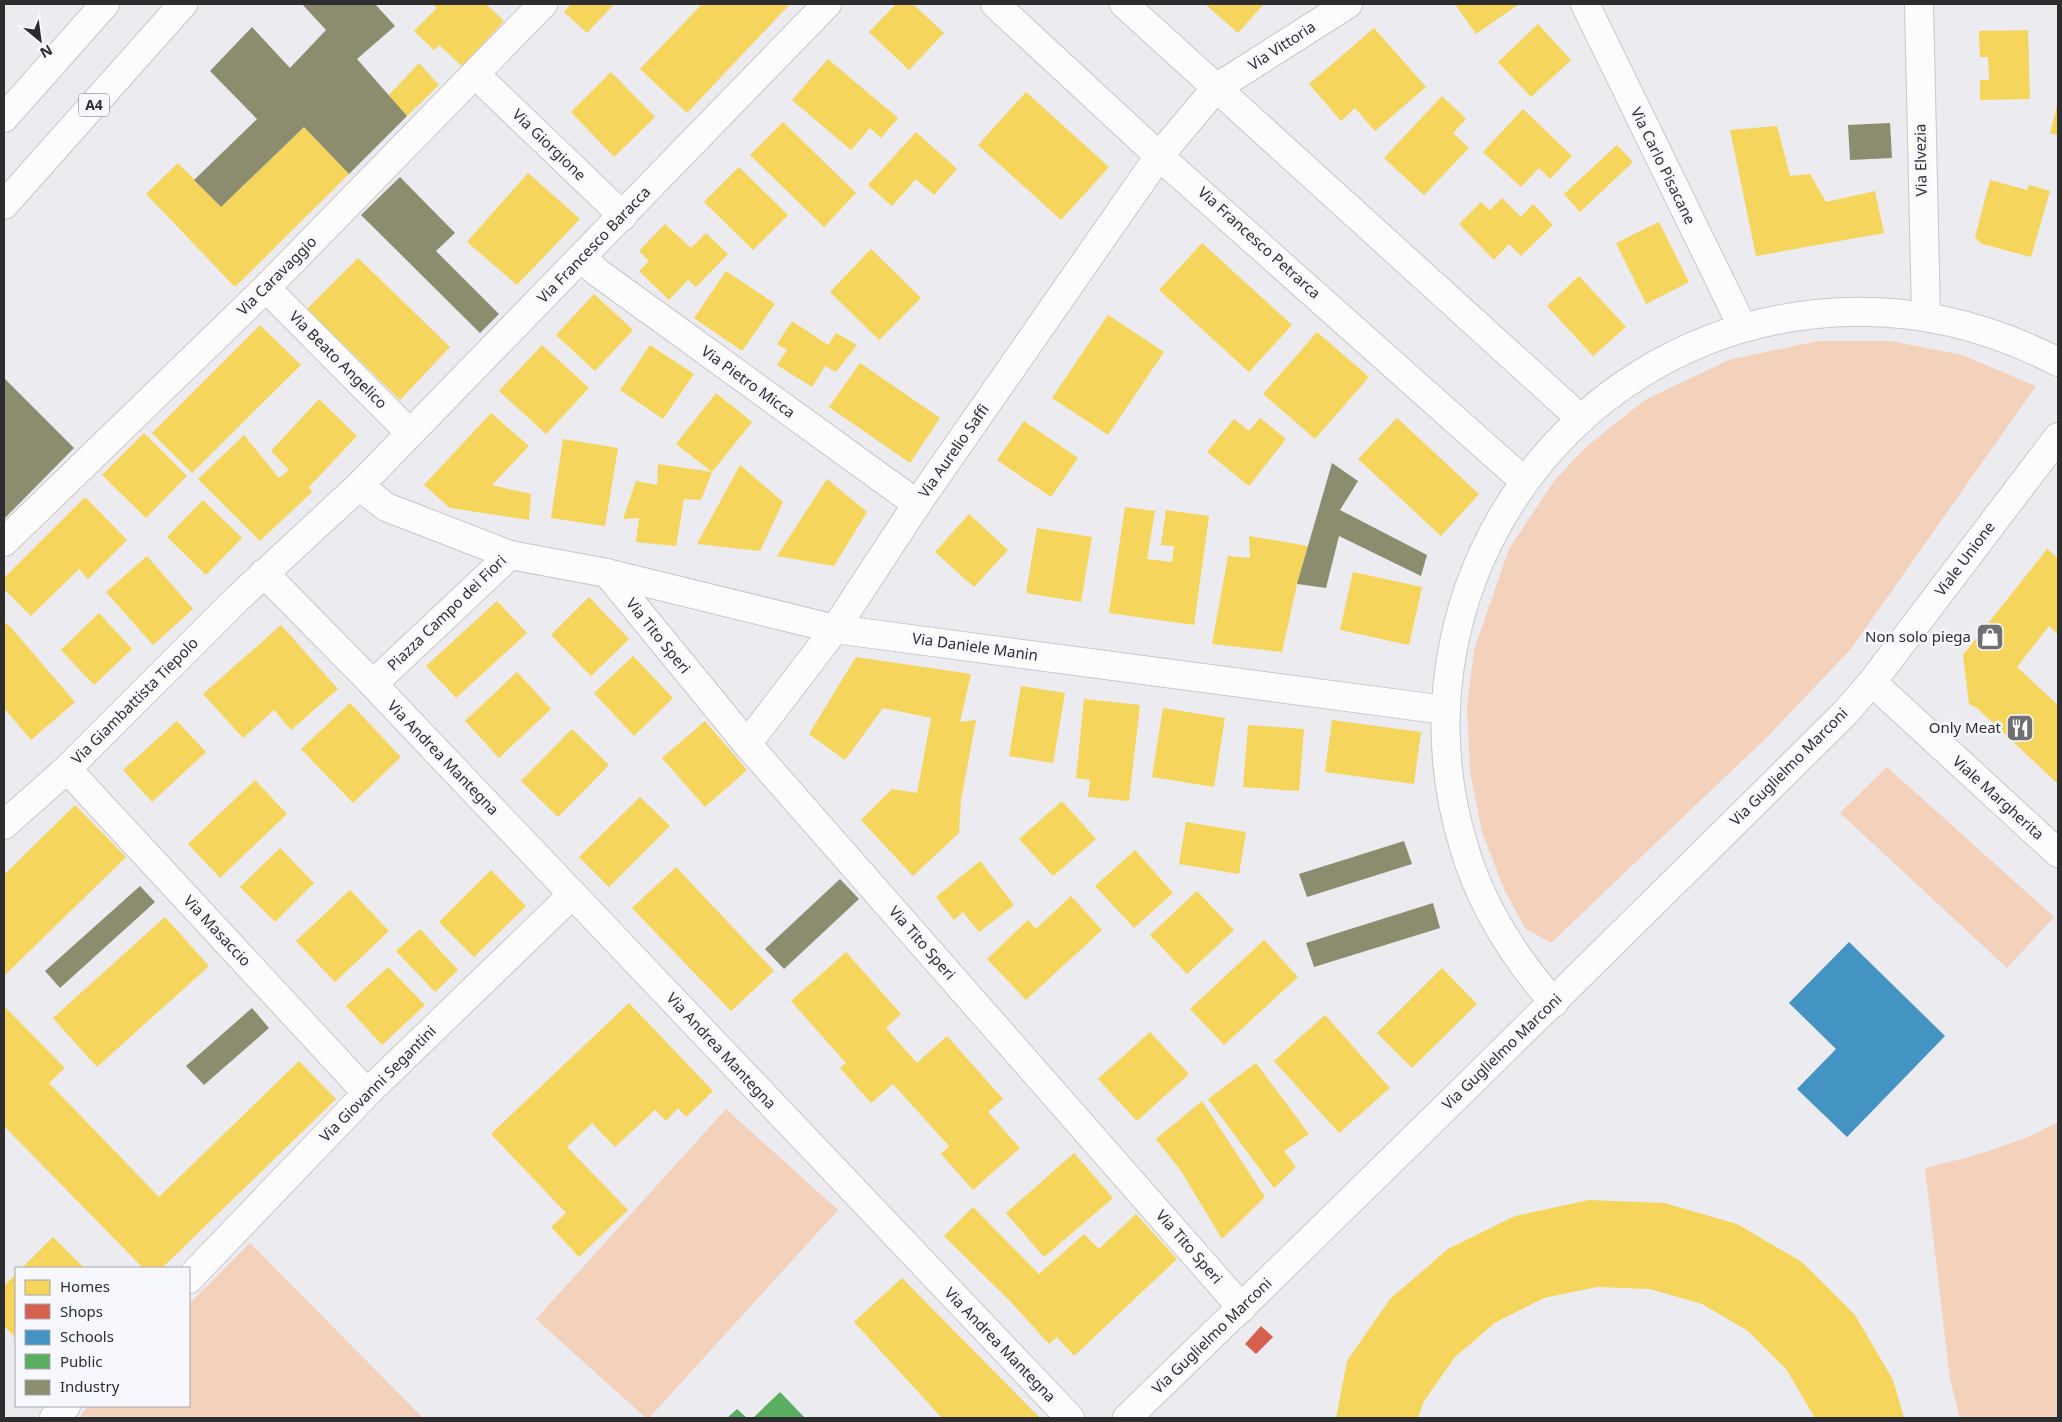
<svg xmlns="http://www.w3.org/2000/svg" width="2062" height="1422" viewBox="0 0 2062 1422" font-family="'Noto Sans',sans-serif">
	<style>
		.green { fill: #f3d1bb }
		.homes { fill: #f6d55c }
		.shops { fill: #d6604d }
		.schools { fill: #4393c3 }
		.public { fill: #5aae61 }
		.industry { fill: #8c8c6e }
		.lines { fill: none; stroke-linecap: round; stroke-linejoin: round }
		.minor-casing { stroke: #c8c8cb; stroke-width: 30 }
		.motorway-casing { stroke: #c8c8cb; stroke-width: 30 }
		.minor { stroke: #fcfcfd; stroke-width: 28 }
		.motorway { stroke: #fcfcfd; stroke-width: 28 }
		.labels { text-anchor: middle; stroke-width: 5; stroke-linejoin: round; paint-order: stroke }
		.shield { fill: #f7f7fe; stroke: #6a6a6e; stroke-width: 1 }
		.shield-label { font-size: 14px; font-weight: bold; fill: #2d2d30 }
		.street-label { font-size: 15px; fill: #2d2d30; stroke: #f7f7fe }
		.poi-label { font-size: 15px; fill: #2d2d30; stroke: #f7f7fe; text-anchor: end }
	</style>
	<rect width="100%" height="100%" fill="#ebebf0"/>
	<!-- green -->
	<g class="green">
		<path d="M 1818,341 L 1891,341 L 1962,355 L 2036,386 L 1850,650 L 1766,738 L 1551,943 L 1525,928 L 1504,889 L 1482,832 L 1470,771 L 1467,707 L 1474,650 L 1509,549 L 1554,481 L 1586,447 L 1645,400 L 1729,360 Z"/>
		<path d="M 1887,767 L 2054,917 L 2007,968 L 1840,813 Z"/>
		<path d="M 726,1109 L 838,1210 L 649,1418 L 646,1418 L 536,1319 Z"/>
		<path d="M 2058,1122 L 2058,1418 L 1960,1418 L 1950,1379 L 1925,1168 C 1971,1157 2017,1145 2058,1122 Z"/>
		<path d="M 250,1243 L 423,1418 L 79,1418 L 88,1406 L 189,1406 L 189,1304 Z"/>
	</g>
	<!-- homes -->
	<g class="homes">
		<path d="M 432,4 L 486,4 L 504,21 L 462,66 L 439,45 L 434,50 L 414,31 L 437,8 Z"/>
		<path d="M 571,4 L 614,4 L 587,33 L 564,12 Z"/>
		<path d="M 702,4 L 790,4 L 687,113 L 640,69 Z"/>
		<path d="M 896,4 L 913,4 L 944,33 L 909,70 L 869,32 Z"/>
		<path d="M 1205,4 L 1264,4 L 1238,33 Z"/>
		<path d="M 1455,4 L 1519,4 L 1476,34 Z"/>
		<path d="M 1538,24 L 1571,60 L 1531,97 L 1498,62 Z"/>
		<path d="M 1374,28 L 1426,87 L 1375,131 L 1355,108 L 1341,121 L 1309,84 Z"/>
		<path d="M 2028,30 L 2030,99 L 1980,100 L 1980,80 L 1989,80 L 1988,57 L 1980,57 L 1979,31 Z"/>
		<path d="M 828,59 L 898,118 L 881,138 L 870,128 L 851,150 L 792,100 Z"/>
		<path d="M 419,63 L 439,85 L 407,116 L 388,96 Z"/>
		<path d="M 611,72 L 655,117 L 614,157 L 571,112 Z"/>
		<path d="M 1026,92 L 1109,167 L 1061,220 L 978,145 Z"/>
		<path d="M 1442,96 L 1466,119 L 1453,133 L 1469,148 L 1424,195 L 1384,158 Z"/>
		<path d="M 2058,101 L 2058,135 L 2050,133 Z"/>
		<path d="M 1523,109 L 1572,156 L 1550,179 L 1539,168 L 1521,187 L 1483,152 Z"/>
		<path d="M 783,122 L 856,193 L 824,227 L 750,155 Z"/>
		<path d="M 1777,126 L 1790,176 L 1810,174 L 1826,202 L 1875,191 L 1884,233 L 1756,256 L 1730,130 Z"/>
		<path d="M 304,127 L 349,174 L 235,287 L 146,194 L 178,163 L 221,207 Z"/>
		<path d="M 916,132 L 957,169 L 934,195 L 916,179 L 892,206 L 868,185 Z"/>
		<path d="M 1617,145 L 1633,162 L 1580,212 L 1564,194 Z"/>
		<path d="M 739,167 L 788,215 L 753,250 L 704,202 Z"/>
		<path d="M 528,173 L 580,219 L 517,285 L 467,242 Z"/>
		<path d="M 1990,180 L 2027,190 L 2029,185 L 2050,191 L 2031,257 L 1982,244 L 1975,237 Z"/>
		<path d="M 1502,198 L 1521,217 L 1533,204 L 1553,225 L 1521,256 L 1509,244 L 1494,260 L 1459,224 L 1481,202 L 1490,210 Z"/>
		<path d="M 1659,222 L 1689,282 L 1646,304 L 1616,243 Z"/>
		<path d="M 665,224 L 691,248 L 706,233 L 728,254 L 696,287 L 688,280 L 669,300 L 639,271 L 649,261 L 639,251 Z"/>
		<path d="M 1202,243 L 1292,325 L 1249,372 L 1159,290 Z"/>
		<path d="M 871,249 L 921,298 L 879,340 L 830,292 Z"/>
		<path d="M 358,258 L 450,347 L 400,400 L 307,309 Z"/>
		<path d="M 726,271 L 775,304 L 742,351 L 694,318 Z"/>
		<path d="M 1579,276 L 1626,327 L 1593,356 L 1547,306 Z"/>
		<path d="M 594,294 L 633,330 L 595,371 L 556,335 Z"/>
		<path d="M 1108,315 L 1164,352 L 1108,435 L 1052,398 Z"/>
		<path d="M 792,321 L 828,345 L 836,333 L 857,345 L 836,372 L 825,366 L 812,387 L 777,365 L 787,350 L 777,344 Z"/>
		<path d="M 260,325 L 301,365 L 192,473 L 152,433 Z"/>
		<path d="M 1317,332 L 1369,377 L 1315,439 L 1263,394 Z"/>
		<path d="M 542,345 L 589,388 L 546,434 L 499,391 Z"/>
		<path d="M 650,345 L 694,374 L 663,419 L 620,390 Z"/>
		<path d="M 860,363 L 940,418 L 910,463 L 829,407 Z"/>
		<path d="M 716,393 L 752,422 L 712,472 L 676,444 Z"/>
		<path d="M 319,399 L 357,436 L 309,487 L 312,492 L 260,541 L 198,479 L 244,435 L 279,478 L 289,470 L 271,451 Z"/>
		<path d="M 491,413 L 529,446 L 492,485 L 531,494 L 529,520 L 450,508 L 424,485 Z"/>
		<path d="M 1260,418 L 1286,439 L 1249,486 L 1207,452 L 1234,419 L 1249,431 Z"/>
		<path d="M 1397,418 L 1479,494 L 1441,536 L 1358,459 Z"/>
		<path d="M 1024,421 L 1078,458 L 1051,497 L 997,460 Z"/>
		<path d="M 144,433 L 187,476 L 146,518 L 102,475 Z"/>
		<path d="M 563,439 L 618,448 L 605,526 L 551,518 Z"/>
		<path d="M 658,464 L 712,472 L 701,500 L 684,499 L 676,546 L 636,542 L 639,518 L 623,519 L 636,481 L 657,485 Z"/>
		<path d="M 740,465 L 783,502 L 760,551 L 697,544 Z"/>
		<path d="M 827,479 L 867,512 L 834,566 L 777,556 Z"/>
		<path d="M 85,497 L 127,540 L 88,579 L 79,569 L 31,616 L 4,589 L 4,578 Z"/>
		<path d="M 203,500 L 242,538 L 206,575 L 167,537 Z"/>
		<path d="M 1125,507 L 1155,511 L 1147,559 L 1172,562 L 1174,546 L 1161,545 L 1166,510 L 1209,516 L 1194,625 L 1109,613 Z"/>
		<path d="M 969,514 L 1008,550 L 974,587 L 935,552 Z"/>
		<path d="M 1037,528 L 1092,537 L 1081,602 L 1026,593 Z"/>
		<path d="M 1249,536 L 1308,546 L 1297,584 L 1282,652 L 1212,644 L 1228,556 L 1250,558 Z"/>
		<path d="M 2047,549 L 2058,558 L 2058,634 L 2049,626 L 2017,667 L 2058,705 L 2058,784 L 1977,708 L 1969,704 L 1963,655 Z"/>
		<path d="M 147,556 L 193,609 L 153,645 L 106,592 Z"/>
		<path d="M 1353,572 L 1422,587 L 1409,645 L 1340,630 Z"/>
		<path d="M 589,597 L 629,639 L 591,676 L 551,635 Z"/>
		<path d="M 497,601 L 527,633 L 456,698 L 426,666 Z"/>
		<path d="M 99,613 L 132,649 L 94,685 L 61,650 Z"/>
		<path d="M 7,623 L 75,702 L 31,740 L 4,708 L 4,626 Z"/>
		<path d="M 281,625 L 338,689 L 291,730 L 274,710 L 243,738 L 203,694 Z"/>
		<path d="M 633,656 L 673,698 L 634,736 L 594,693 Z"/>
		<path d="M 856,657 L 971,674 L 960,722 L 976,720 L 961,800 L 959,833 L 913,876 L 861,820 L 892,789 L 917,793 L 931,718 L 883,708 L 845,760 L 809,734 Z"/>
		<path d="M 517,672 L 551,709 L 499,758 L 465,721 Z"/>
		<path d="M 1021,686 L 1065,693 L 1053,763 L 1009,756 Z"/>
		<path d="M 1084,699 L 1140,705 L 1129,801 L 1088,797 L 1090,780 L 1076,778 Z"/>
		<path d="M 350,703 L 401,757 L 353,803 L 301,749 Z"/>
		<path d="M 1163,708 L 1225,718 L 1214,787 L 1152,777 Z"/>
		<path d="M 1332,720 L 1421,732 L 1414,784 L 1325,772 Z"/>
		<path d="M 177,721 L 206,752 L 152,802 L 123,770 Z"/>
		<path d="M 705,721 L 747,770 L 705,807 L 662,758 Z"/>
		<path d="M 1248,725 L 1304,729 L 1299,791 L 1243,787 Z"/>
		<path d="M 572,729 L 609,765 L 558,817 L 521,781 Z"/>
		<path d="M 255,780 L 287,814 L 220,878 L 188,844 Z"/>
		<path d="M 640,797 L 670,826 L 609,887 L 579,857 Z"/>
		<path d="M 1062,801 L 1096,839 L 1053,876 L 1019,839 Z"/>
		<path d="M 75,805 L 126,857 L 4,976 L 4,875 Z"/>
		<path d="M 1186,822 L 1246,832 L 1239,874 L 1179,864 Z"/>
		<path d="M 280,848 L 314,883 L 275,922 L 240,887 Z"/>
		<path d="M 1135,850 L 1173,893 L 1134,928 L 1095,886 Z"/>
		<path d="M 980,861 L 1014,905 L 979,932 L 963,912 L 954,920 L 936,897 Z"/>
		<path d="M 676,867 L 774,971 L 731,1011 L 632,908 Z"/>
		<path d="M 491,870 L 526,906 L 474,957 L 439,922 Z"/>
		<path d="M 350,890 L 389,931 L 335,982 L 296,941 Z"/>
		<path d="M 1197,891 L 1234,930 L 1187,974 L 1150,935 Z"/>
		<path d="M 1071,896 L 1102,930 L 1026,1000 L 987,959 L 1028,920 L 1036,929 Z"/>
		<path d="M 165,917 L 209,966 L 97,1067 L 53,1018 Z"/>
		<path d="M 420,929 L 458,970 L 435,992 L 396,951 Z"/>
		<path d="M 1264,940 L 1298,977 L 1224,1045 L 1190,1009 Z"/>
		<path d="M 846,952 L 901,1014 L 886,1028 L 917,1063 L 947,1036 L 1003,1099 L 988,1112 L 1020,1148 L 973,1190 L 941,1154 L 949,1146 L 893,1084 L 871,1103 L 840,1068 L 846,1063 L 791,1001 Z"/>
		<path d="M 388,967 L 425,1005 L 382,1045 L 346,1006 Z"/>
		<path d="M 1442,968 L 1477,1004 L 1412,1068 L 1377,1033 Z"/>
		<path d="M 629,1003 L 713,1091 L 686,1117 L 678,1108 L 666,1121 L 655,1110 L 615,1147 L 592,1123 L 567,1147 L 628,1210 L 579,1257 L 551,1227 L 566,1213 L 491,1134 Z"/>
		<path d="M 4,1006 L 65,1068 L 49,1083 L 159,1197 L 299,1061 L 336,1099 L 162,1268 L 143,1268 L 4,1126 Z"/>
		<path d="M 1325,1015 L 1390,1088 L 1339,1133 L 1274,1061 Z"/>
		<path d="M 1150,1032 L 1189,1074 L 1137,1121 L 1098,1079 Z"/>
		<path d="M 1256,1063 L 1309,1134 L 1284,1151 L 1296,1167 L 1274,1188 L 1208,1099 Z"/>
		<path d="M 1202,1101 L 1265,1197 L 1222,1239 L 1181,1171 L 1156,1139 Z"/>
		<path d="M 1074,1153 L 1113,1198 L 1044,1257 L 1006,1213 Z"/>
		<path d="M 1589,1200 L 1664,1203 L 1737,1224 L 1802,1262 L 1855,1315 L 1893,1380 L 1904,1418 L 1815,1418 L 1786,1369 L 1748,1331 L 1702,1304 L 1650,1289 L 1597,1287 L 1544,1298 L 1496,1322 L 1455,1357 L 1424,1401 L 1418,1418 L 1336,1418 L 1347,1361 L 1390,1299 L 1448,1249 L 1515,1216 Z"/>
		<path d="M 973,1207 L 1039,1274 L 1084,1234 L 1099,1249 L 1136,1214 L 1177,1259 L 1074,1356 L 1057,1337 L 1049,1344 L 1011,1302 L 944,1236 Z"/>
		<path d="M 53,1237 L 84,1268 L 22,1268 Z"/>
		<path d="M 16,1274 L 16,1338 L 4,1326 L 4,1286 Z"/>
		<path d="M 902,1278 L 1040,1418 L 942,1418 L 854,1322 Z"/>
	</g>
	<!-- shops -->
	<path class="shops" d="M 1261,1326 L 1273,1337 L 1256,1354 L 1245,1344 Z"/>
	<!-- schools -->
	<path class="schools" d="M 1849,942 L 1945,1036 L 1847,1137 L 1797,1089 L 1836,1049 L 1789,1003 Z"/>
	<!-- public -->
	<g class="public">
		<path d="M 780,1392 L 805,1418 L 753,1418 Z"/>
		<path d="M 737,1409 L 747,1418 L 727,1418 Z"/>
	</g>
	<!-- industry -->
	<g class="industry">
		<path d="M 302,4 L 375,4 L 395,26 L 357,59 L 407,116 L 349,174 L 304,127 L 221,207 L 194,180 L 257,119 L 210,71 L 252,27 L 290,68 L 326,30 Z"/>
		<path d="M 1890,123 L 1892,158 L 1850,160 L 1848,125 Z"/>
		<path d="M 400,177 L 455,233 L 436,251 L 499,314 L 480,333 L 361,215 Z"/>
		<path d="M 4,378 L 74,448 L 4,519 Z"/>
		<path d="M 1332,463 L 1358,481 L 1340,510 L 1427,555 L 1421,576 L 1339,536 L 1326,588 L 1297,584 Z"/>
		<path d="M 1404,841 L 1412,864 L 1307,897 L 1299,874 Z"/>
		<path d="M 840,879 L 859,899 L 784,969 L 765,949 Z"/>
		<path d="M 140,886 L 155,902 L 60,988 L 45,971 Z"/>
		<path d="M 1433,903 L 1440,928 L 1314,967 L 1306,943 Z"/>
		<path d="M 252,1008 L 269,1028 L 204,1085 L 186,1066 Z"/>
	</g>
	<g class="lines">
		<!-- minor casing -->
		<g class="minor-casing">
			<g id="minor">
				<path d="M 995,4 L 1159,156 L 1524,481"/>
				<path d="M 1124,4 L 1581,419"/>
				<path d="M 1585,4 L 1743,328"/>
				<path d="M 1919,4 L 1926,316"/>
				<path d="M 476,75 L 623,216"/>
				<path d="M 582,257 L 597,272 L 917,504"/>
				<path d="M 266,288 L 410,433"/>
				<path d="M 359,486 L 386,507 L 510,555 L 607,573 L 835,629 L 1445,710"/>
				<path d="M 4,542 L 266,288 L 543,4"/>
				<path d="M 264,573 L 373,684 L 1070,1418"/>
				<path d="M 607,573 L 747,744 L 1242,1308"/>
				<path d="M 1872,682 L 2058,853"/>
				<path d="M 373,684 L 510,555"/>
				<path d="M 747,744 L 835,629 L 917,504 L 1159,156 L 1216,88 L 1348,4"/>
				<path d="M 67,769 L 367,1093"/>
				<path d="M 4,825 L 67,769 L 237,599 L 359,486 L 827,4"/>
				<path d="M 1554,1003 C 1514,957 1481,906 1464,847 C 1388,599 1556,341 1816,314 C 1901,305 1983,323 2058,362"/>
				<path d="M 189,1279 L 367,1093 L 573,894"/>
				<path d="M 54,1418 L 66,1406"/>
				<path d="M 1127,1418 C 1368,1185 1607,949 1845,713 L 1872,682 L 2058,437"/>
			</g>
		</g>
		<!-- motorway casing -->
		<g class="motorway-casing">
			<g id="motorway">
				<path d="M 4,118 L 105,4"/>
				<path d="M 4,205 L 183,4"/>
			</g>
		</g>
		<!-- minor -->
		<use href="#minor" class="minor"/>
		<!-- motorway -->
		<use href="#motorway" class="motorway"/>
	</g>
	<!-- icons -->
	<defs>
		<g id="shop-square" transform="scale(1.4375)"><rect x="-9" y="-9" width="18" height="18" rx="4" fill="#707073" stroke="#f7f7fe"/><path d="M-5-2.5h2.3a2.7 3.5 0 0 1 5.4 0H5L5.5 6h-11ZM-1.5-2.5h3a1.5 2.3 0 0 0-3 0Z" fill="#fff"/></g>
		<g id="restaurant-square" transform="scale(1.4375)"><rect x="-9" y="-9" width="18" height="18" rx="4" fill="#707073" stroke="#f7f7fe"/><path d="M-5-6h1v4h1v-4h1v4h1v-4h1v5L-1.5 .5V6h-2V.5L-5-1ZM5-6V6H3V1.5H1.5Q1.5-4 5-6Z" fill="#fff"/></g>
	</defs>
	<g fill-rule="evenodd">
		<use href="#shop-square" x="1990" y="637"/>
		<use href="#restaurant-square" x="2020" y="728"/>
	</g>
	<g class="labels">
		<!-- shield labels -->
		<rect class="shield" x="79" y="93.5" width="30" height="23" rx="4"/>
		<g class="shield-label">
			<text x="94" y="110">A4</text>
		</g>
		<!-- street labels -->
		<g class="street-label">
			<text transform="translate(1282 46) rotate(-33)" y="5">Via Vittoria</text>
			<text transform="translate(549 145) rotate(44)" y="5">Via Giorgione</text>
			<text transform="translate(1921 160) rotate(-91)" y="5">Via Elvezia</text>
			<text transform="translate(1663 166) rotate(64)" y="5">Via Carlo Pisacane</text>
			<text transform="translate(1259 243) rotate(42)" y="5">Via Francesco Petrarca</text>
			<text transform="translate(594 245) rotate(-46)" y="5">Via Francesco Baracca</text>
			<text transform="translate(277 276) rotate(-45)" y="5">Via Caravaggio</text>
			<text transform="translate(338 360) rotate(45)" y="5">Via Beato Angelico</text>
			<text transform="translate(748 382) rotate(36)" y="5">Via Pietro Micca</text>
			<text transform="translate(954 451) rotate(-55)" y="5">Via Aurelio Saffi</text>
			<text transform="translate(1965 559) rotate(-53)" y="5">Viale Unione</text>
			<text transform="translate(447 613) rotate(-44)" y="5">Piazza Campo dei Fiori</text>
			<text transform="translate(658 636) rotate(51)" y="5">Via Tito Speri</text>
			<text transform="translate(975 647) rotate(8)" y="5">Via Daniele Manin</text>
			<text transform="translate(135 701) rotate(-45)" y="5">Via Giambattista Tiepolo</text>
			<text transform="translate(443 758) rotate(46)" y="5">Via Andrea Mantegna</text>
			<text transform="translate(1789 767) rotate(-45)" y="5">Via Guglielmo Marconi</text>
			<text transform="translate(1998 798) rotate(42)" y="5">Viale Margherita</text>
			<text transform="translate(217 931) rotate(47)" y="5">Via Masaccio</text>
			<text transform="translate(922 943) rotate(49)" y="5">Via Tito Speri</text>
			<text transform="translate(721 1051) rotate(47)" y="5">Via Andrea Mantegna</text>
			<text transform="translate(1502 1052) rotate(-44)" y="5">Via Guglielmo Marconi</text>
			<text transform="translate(378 1084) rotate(-45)" y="5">Via Giovanni Segantini</text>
			<text transform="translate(1189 1247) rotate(49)" y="5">Via Tito Speri</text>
			<text transform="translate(1212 1336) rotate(-44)" y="5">Via Guglielmo Marconi</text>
			<text transform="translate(1000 1345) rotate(46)" y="5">Via Andrea Mantegna</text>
		</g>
		<!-- poi labels -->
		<g class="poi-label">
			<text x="1971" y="642">Non solo piega</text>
			<text x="2001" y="733">Only Meat</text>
		</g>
	</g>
	<!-- border -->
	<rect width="2062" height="1422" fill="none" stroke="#2d2d30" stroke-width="10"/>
	<!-- legend -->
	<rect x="15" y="1267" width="175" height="140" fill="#f7f7fe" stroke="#a6a6ac"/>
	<rect x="25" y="1280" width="25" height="15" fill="#f6d55c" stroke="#a6a6ac"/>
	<text x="60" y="1292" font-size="15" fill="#2d2d30">Homes</text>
	<rect x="25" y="1304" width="25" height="15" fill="#d6604d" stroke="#a6a6ac"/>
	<text x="60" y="1317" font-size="15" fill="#2d2d30">Shops</text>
	<rect x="25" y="1330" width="25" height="15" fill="#4393c3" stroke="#a6a6ac"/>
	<text x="60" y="1342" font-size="15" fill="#2d2d30">Schools</text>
	<rect x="25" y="1354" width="25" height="15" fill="#5aae61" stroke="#a6a6ac"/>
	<text x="60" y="1367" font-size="15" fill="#2d2d30">Public</text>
	<rect x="25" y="1380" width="25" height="15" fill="#8c8c6e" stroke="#a6a6ac"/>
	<text x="60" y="1392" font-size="15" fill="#2d2d30">Industry</text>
	<!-- north arrow -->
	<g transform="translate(40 40) rotate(151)" stroke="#f7f7fe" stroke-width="4" paint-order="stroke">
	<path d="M0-4L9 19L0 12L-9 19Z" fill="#2d2d30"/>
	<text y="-8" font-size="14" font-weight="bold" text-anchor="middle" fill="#2d2d30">N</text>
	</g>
</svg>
